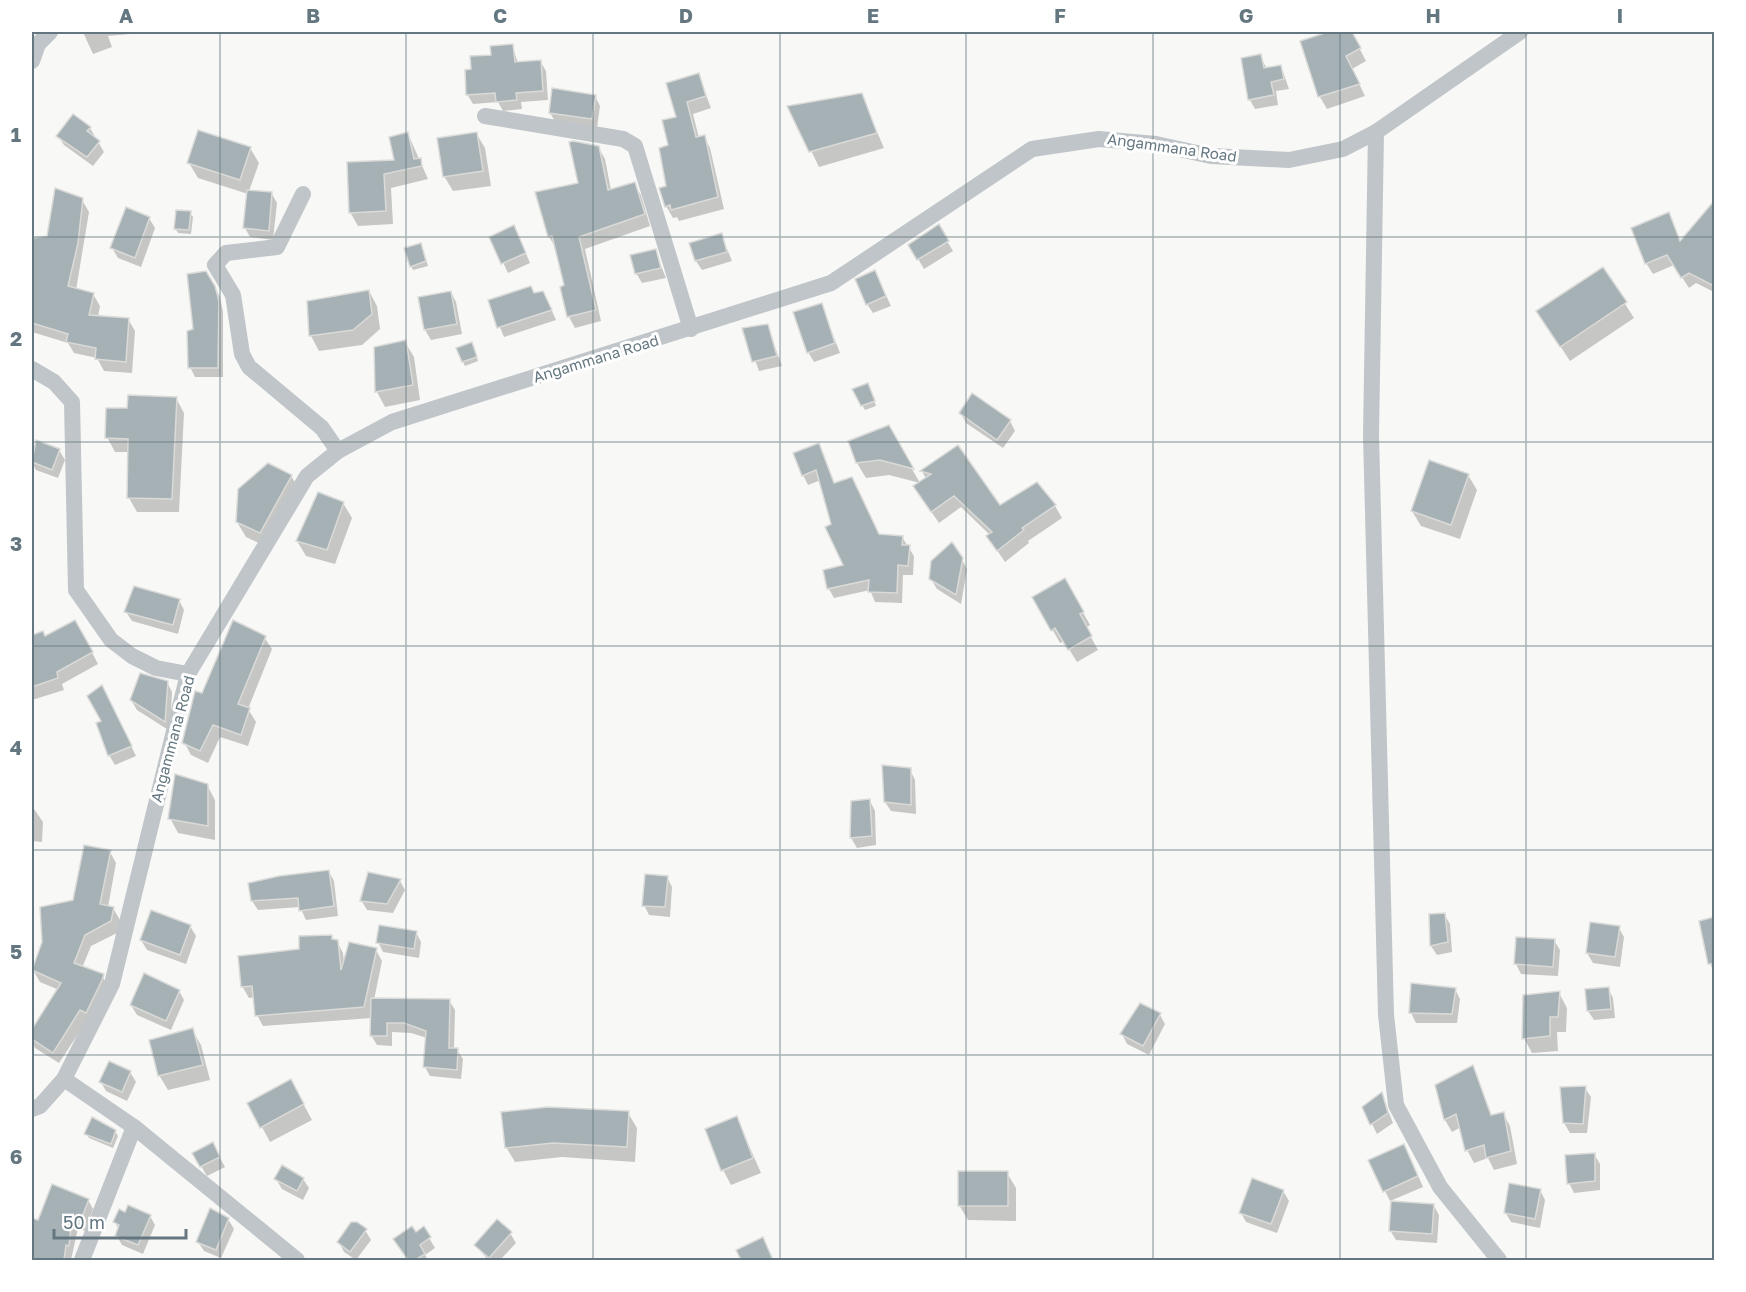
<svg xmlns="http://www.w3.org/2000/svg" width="1746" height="1292" viewBox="0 0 1746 1292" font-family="'Golos Text',sans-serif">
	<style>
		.shadow { fill: #0003 }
		.building { fill: #a6b1b5; stroke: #dadad8; stroke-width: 1.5 }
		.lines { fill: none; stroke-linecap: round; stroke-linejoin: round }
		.street { stroke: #bfc5c8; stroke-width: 16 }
		.grid { fill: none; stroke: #647780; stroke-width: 1.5; stroke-opacity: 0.55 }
		.labels { text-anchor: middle; stroke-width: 6; stroke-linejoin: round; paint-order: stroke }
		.street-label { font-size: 15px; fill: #647780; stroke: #fff }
		.neatline { fill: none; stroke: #647780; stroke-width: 2 }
		.grid-label { font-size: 20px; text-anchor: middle; font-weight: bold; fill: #647780 }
	</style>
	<rect width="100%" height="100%" fill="#f8f8f6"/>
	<!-- shadow -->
	<g class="shadow">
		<path d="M 83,32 L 152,32 L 108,36 L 112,47 L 93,54 Z"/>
		<path d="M 1331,32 L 1351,32 L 1366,61 L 1352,69 L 1365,96 L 1327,109 L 1320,97 L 1302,42 Z"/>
		<path d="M 512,45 L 518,63 L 540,61 L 546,71 L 548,100 L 521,102 L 522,109 L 503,111 L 498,102 L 473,104 L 467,94 L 472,71 Z"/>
		<path d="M 1260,56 L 1267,69 L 1281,66 L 1289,89 L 1276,91 L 1278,105 L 1255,109 L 1250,100 L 1242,59 Z"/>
		<path d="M 698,74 L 711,108 L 693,114 L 699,138 L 704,137 L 710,148 L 724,209 L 679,221 L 677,217 L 673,218 L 666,206 L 670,146 L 678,118 Z"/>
		<path d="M 861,95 L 884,148 L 819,167 L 790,107 Z"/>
		<path d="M 595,96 L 600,106 L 597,128 L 556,123 L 550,113 Z"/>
		<path d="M 90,128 L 104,152 L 93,166 L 64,145 L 58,136 Z"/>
		<path d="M 476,133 L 485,148 L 491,186 L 453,191 L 444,176 Z"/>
		<path d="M 408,134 L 428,179 L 391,188 L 393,224 L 358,226 L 350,212 L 348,163 L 396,161 Z"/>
		<path d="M 598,147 L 605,159 L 611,190 L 634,184 L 641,195 L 650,226 L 585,249 L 601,321 L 575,328 L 569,317 L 566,287 L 556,248 L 549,237 Z"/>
		<path d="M 250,148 L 259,163 L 249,191 L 272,194 L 277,203 L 273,240 L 250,237 L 245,228 L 248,194 L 198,178 L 189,163 Z"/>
		<path d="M 82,200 L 89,212 L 76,290 L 93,294 L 100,306 L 98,317 L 128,319 L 135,331 L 132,373 L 104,371 L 97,358 L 74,353 L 68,343 L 32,332 L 32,282 L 34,270 L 32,258 L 35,240 L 49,237 Z"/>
		<path d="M 1711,207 L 1714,213 L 1714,292 L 1696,283 L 1689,288 L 1674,265 L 1653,274 L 1646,263 L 1668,214 L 1681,242 Z"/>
		<path d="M 190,213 L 193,217 L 191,234 L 178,233 L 175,228 Z"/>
		<path d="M 149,218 L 155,228 L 141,267 L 118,258 L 112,248 Z"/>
		<path d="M 938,226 L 953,251 L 924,269 L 910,245 Z"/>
		<path d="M 721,234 L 732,261 L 702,270 L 696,261 Z"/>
		<path d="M 491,237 L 519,237 L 530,263 L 508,273 Z"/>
		<path d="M 423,249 L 428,266 L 413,270 L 411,266 Z"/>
		<path d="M 655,251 L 666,278 L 642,283 L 636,273 Z"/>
		<path d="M 1603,269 L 1634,318 L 1570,361 L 1547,326 Z"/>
		<path d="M 205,272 L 220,297 L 223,312 L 223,377 L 195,377 L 190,367 Z"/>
		<path d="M 875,272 L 891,306 L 873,313 L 867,304 Z"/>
		<path d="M 369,291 L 377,306 L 380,329 L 362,345 L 319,351 L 311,336 Z"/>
		<path d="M 451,292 L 456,302 L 462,334 L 431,340 L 425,330 L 420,298 Z"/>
		<path d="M 535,295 L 548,302 L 556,320 L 504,337 L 489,301 Z"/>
		<path d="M 821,304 L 840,353 L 814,362 L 808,352 Z"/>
		<path d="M 767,326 L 782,366 L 759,371 L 744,330 Z"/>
		<path d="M 405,342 L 414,357 L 420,400 L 385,407 L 377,392 L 376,349 Z"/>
		<path d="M 474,348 L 478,361 L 465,366 L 463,362 Z"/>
		<path d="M 870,389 L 876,406 L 865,410 L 854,390 Z"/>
		<path d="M 176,398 L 184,413 L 179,512 L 137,512 L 129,498 L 130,452 L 115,452 L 107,437 L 129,410 Z"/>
		<path d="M 961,413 L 1010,421 L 1015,431 L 1003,448 L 966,423 Z"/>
		<path d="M 888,427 L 920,483 L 889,475 L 866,478 L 857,463 Z"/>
		<path d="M 37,442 L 59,450 L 65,460 L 58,478 L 36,470 L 32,463 Z"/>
		<path d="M 819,445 L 835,484 L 879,535 L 902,537 L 914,556 L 913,575 L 903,575 L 902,603 L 875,602 L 870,590 L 834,598 L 829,589 L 824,571 L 845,566 L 821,480 L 808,485 L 803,475 Z"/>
		<path d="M 957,447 L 1000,507 L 1055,506 L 1062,518 L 1028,541 L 1029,543 L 1005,562 L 988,537 L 990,535 L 961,507 L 939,523 L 922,498 L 926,479 L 922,471 Z"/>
		<path d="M 1468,475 L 1477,490 L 1460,539 L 1421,526 L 1412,511 Z"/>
		<path d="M 291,476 L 300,491 L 269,548 L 246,537 L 237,522 Z"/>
		<path d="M 343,503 L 352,518 L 335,564 L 306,556 L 297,541 Z"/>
		<path d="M 961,558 L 967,569 L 961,604 L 937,589 L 931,579 Z"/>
		<path d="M 1065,580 L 1090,625 L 1086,628 L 1098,650 L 1077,662 L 1064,641 L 1060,643 L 1034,597 Z"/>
		<path d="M 179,600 L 184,610 L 178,634 L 132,621 L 126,612 Z"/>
		<path d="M 43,633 L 46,638 L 82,633 L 98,664 L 62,684 L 64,690 L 32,700 L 32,636 Z"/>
		<path d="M 264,637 L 272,649 L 248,709 L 256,722 L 248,746 L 220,737 L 208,763 L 191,755 L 184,742 L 203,695 Z"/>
		<path d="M 167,682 L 172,692 L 170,731 L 137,710 L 131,700 Z"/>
		<path d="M 107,696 L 136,756 L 115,765 L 109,755 L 103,721 Z"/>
		<path d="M 910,770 L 915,780 L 916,814 L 891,811 L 885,802 Z"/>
		<path d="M 207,785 L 215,800 L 215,840 L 178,833 L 170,818 Z"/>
		<path d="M 870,801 L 875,811 L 876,845 L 857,848 L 851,838 L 852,802 Z"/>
		<path d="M 32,806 L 43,822 L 42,842 L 32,841 Z"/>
		<path d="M 110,852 L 116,863 L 108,907 L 113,908 L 120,920 L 117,933 L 91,946 L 82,968 L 102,976 L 109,987 L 59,1063 L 35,1048 L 32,1041 L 32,1032 L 59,990 L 40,982 L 33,970 L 74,901 Z"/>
		<path d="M 329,872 L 334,881 L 338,916 L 306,920 L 300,907 L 258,910 L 252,901 Z"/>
		<path d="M 667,877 L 672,887 L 670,917 L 649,915 L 644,905 Z"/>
		<path d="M 400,881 L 405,890 L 393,913 L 367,910 L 361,900 Z"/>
		<path d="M 1444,914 L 1450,924 L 1452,952 L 1437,955 L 1431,946 L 1430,916 Z"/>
		<path d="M 1714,918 L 1714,977 L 1701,922 Z"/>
		<path d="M 190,926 L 196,936 L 186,964 L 147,950 L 141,940 Z"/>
		<path d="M 1619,928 L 1624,937 L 1620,967 L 1593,963 L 1587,953 Z"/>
		<path d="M 416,932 L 421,942 L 419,958 L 383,952 L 378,942 Z"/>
		<path d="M 1554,940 L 1560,950 L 1558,976 L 1521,974 L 1516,964 Z"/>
		<path d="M 333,941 L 337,942 L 343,953 L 344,963 L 376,950 L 382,961 L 374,1000 L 449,1000 L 455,1010 L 454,1049 L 457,1050 L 463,1059 L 461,1079 L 430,1076 L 425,1067 L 427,1038 L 411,1033 L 392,1032 L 392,1046 L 377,1045 L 371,1035 L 372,1018 L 263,1026 L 257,1015 L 255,997 L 249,998 L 242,986 L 301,951 Z"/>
		<path d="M 1608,988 L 1613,998 L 1615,1018 L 1594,1020 L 1588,1011 Z"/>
		<path d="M 1455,989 L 1460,999 L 1457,1023 L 1416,1023 L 1411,1013 Z"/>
		<path d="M 179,991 L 184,1000 L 171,1030 L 137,1015 L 131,1005 Z"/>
		<path d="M 1559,993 L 1567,1008 L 1566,1032 L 1557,1032 L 1558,1051 L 1532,1053 L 1524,1038 Z"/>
		<path d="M 1160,1015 L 1165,1024 L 1149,1055 L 1127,1044 L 1122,1034 Z"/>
		<path d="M 192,1030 L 201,1045 L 210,1080 L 168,1090 L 159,1075 Z"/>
		<path d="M 1472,1067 L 1492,1116 L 1503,1113 L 1510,1126 L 1517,1164 L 1494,1170 L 1488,1158 L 1474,1163 L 1467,1150 L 1461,1127 L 1452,1132 L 1445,1120 L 1436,1086 Z"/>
		<path d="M 130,1072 L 136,1082 L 127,1101 L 106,1091 L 101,1082 Z"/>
		<path d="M 1585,1088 L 1591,1097 L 1587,1133 L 1570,1133 L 1564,1123 Z"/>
		<path d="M 1382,1095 L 1393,1123 L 1377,1134 L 1364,1108 Z"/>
		<path d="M 299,1096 L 312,1120 L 270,1142 L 249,1103 Z"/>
		<path d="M 628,1113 L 637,1128 L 635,1162 L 562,1157 L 515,1162 L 506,1147 Z"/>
		<path d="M 737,1118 L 761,1173 L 731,1185 L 723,1170 Z"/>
		<path d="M 115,1131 L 118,1136 L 113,1148 L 89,1138 L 86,1133 Z"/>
		<path d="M 194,1154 L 218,1154 L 225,1167 L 207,1176 Z"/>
		<path d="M 1594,1154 L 1600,1164 L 1600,1190 L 1574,1193 L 1569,1183 Z"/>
		<path d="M 1409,1155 L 1423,1187 L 1390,1201 L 1370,1161 Z"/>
		<path d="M 1007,1173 L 1016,1188 L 1016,1221 L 968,1220 L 959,1205 Z"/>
		<path d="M 276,1179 L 303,1179 L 309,1188 L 303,1200 L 282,1189 Z"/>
		<path d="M 1540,1190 L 1545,1200 L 1540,1228 L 1511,1222 L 1505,1212 Z"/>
		<path d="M 1283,1191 L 1289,1201 L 1277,1233 L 1246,1222 L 1241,1213 Z"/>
		<path d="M 88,1200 L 93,1209 L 85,1231 L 78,1228 L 71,1260 L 32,1260 L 32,1220 L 39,1222 Z"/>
		<path d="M 1434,1206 L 1439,1215 L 1437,1243 L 1396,1240 L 1390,1230 Z"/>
		<path d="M 150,1216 L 155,1225 L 143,1254 L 122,1245 L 117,1236 L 119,1230 L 115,1222 Z"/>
		<path d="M 228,1219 L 234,1229 L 221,1258 L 204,1251 L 198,1242 Z"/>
		<path d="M 423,1228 L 435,1248 L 425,1255 L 428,1260 L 408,1260 L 400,1249 Z"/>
		<path d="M 365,1230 L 371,1240 L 356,1260 L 344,1252 L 339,1242 Z"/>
		<path d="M 510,1233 L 516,1243 L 500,1260 L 488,1260 L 476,1245 Z"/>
	</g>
	<!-- building -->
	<g class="building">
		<path d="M 1328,32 L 1352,32 L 1361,48 L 1346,56 L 1360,84 L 1318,97 L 1300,41 Z"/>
		<path d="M 513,44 L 515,62 L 541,60 L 543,91 L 516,93 L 517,100 L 496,102 L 495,93 L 466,95 L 465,70 L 471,69 L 470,56 L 491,55 L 490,46 Z"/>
		<path d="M 1261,54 L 1264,68 L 1281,65 L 1284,79 L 1271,82 L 1274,95 L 1248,100 L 1241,58 Z"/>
		<path d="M 699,73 L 706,96 L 687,102 L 696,137 L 705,135 L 718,197 L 671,210 L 670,205 L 665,207 L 659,188 L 666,186 L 659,148 L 668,145 L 662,120 L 676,117 L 666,83 Z"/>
		<path d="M 552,88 L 596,95 L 592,119 L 549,113 Z"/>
		<path d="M 862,93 L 877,133 L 809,152 L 787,106 Z"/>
		<path d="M 73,114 L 91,127 L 87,131 L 100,141 L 87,157 L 56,136 Z"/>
		<path d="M 198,130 L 251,147 L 240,180 L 187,163 Z"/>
		<path d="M 408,132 L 414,159 L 421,158 L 422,166 L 384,174 L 386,211 L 349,213 L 347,162 L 394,160 L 389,137 Z"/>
		<path d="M 477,132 L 483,171 L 443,177 L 437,138 Z"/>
		<path d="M 573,141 L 599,146 L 608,190 L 635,182 L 645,214 L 579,237 L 596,310 L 567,317 L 560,287 L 564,285 L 552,236 L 548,237 L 535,192 L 578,183 L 569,142 Z"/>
		<path d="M 55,188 L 83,198 L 78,243 L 68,286 L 94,293 L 89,315 L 129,318 L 126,362 L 95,359 L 96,348 L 66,342 L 68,334 L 32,323 L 33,238 L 47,236 Z"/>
		<path d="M 247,190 L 272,192 L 269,231 L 243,228 Z"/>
		<path d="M 1714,201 L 1714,286 L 1689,273 L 1681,278 L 1667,255 L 1645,264 L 1631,228 L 1669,212 L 1680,241 Z"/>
		<path d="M 126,207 L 150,217 L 135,258 L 110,248 Z"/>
		<path d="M 176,210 L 191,211 L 189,230 L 174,229 Z"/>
		<path d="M 939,224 L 949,241 L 917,260 L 908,245 Z"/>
		<path d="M 514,225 L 526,253 L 501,264 L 489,237 Z"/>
		<path d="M 722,233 L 727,252 L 695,261 L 689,243 Z"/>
		<path d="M 421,243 L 426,261 L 410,267 L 404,248 Z"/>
		<path d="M 656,249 L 661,268 L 635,274 L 630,255 Z"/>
		<path d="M 1603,267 L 1627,302 L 1560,347 L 1536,311 Z"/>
		<path d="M 875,270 L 886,296 L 866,305 L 855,279 Z"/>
		<path d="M 206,271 L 215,286 L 219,301 L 218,368 L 188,368 L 187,331 L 193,329 L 187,274 Z"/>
		<path d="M 531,286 L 534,293 L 543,291 L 552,310 L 497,328 L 488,300 Z"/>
		<path d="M 369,290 L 372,314 L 353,330 L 309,336 L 307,301 Z"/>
		<path d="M 451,291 L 457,324 L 424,330 L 418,297 Z"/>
		<path d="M 822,303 L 835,343 L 807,353 L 793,312 Z"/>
		<path d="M 768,324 L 777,356 L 752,362 L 742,328 Z"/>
		<path d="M 406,340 L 413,385 L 375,392 L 374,347 Z"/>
		<path d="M 472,342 L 477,357 L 462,362 L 456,348 Z"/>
		<path d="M 868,383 L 875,401 L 861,406 L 852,389 Z"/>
		<path d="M 972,393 L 1011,420 L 997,440 L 959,413 Z"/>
		<path d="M 128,395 L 177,397 L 172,499 L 127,498 L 128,439 L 105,438 L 106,408 L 127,408 Z"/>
		<path d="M 889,425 L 914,469 L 880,460 L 856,463 L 848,441 Z"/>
		<path d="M 36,440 L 60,449 L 52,470 L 32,462 Z"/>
		<path d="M 819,443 L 834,483 L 852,477 L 879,534 L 903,536 L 902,545 L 910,545 L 908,566 L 898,565 L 897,593 L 868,592 L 869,580 L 827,589 L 823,570 L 843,565 L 825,527 L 831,524 L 816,470 L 802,476 L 793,453 Z"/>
		<path d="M 958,445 L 1000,505 L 1037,482 L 1056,505 L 1022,528 L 1024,530 L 997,551 L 986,536 L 992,532 L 954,496 L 931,512 L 913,486 L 931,474 L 920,471 Z"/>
		<path d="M 1429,460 L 1469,474 L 1451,525 L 1411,511 Z"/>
		<path d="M 268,463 L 292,475 L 260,533 L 236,522 L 238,489 Z"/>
		<path d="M 318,492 L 344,502 L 327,550 L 296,541 Z"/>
		<path d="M 952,542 L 963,558 L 956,595 L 929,579 L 931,561 Z"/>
		<path d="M 1065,578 L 1084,612 L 1080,614 L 1092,636 L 1068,650 L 1055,628 L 1051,631 L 1032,597 Z"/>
		<path d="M 134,586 L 180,599 L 173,625 L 124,612 Z"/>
		<path d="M 75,620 L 93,652 L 57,672 L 58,678 L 32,687 L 32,635 L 43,631 L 45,636 Z"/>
		<path d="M 233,620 L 266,636 L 238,704 L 250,708 L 241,735 L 213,725 L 200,751 L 182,743 L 195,691 L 202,693 Z"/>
		<path d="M 140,673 L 168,681 L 165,722 L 130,700 Z"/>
		<path d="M 102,685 L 132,746 L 108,756 L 96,723 L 101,721 L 87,696 Z"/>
		<path d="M 882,765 L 911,768 L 911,805 L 884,802 Z"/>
		<path d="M 175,774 L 208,784 L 208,826 L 168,819 Z"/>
		<path d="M 870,799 L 872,836 L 850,838 L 851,801 Z"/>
		<path d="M 84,845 L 111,850 L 100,904 L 114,907 L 111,921 L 85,935 L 74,963 L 104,974 L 102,980 L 86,1013 L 80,1010 L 53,1053 L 32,1039 L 32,1029 L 61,983 L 32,970 L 42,942 L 40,907 L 73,900 Z"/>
		<path d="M 329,870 L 334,906 L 299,911 L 298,898 L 251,901 L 248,883 L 279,876 Z"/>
		<path d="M 368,872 L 401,879 L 387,904 L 360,901 Z"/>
		<path d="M 645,874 L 668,876 L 665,907 L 642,906 Z"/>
		<path d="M 151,910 L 191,925 L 180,955 L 140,940 Z"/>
		<path d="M 1445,913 L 1448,942 L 1430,946 L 1429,914 Z"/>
		<path d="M 1714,917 L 1714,964 L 1708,964 L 1699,921 Z"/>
		<path d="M 1590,922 L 1620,926 L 1615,957 L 1586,953 Z"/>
		<path d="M 379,925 L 417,931 L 414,949 L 376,943 Z"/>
		<path d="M 332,935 L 332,939 L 338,940 L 341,970 L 349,942 L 377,948 L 364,1007 L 255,1016 L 252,986 L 241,987 L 238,956 L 299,949 L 299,936 Z"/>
		<path d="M 1516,937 L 1555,939 L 1553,967 L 1514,964 Z"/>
		<path d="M 144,973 L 180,990 L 166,1021 L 130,1005 Z"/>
		<path d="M 1411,983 L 1456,988 L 1452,1014 L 1409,1013 Z"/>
		<path d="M 1609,987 L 1611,1009 L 1587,1011 L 1585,989 Z"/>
		<path d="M 1560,991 L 1558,1017 L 1550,1017 L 1550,1036 L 1522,1039 L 1523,995 Z"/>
		<path d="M 371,998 L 450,999 L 449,1048 L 458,1048 L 457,1070 L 423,1067 L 426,1031 L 404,1023 L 387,1023 L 387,1036 L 370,1036 Z"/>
		<path d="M 1140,1003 L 1161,1013 L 1143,1046 L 1120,1034 Z"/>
		<path d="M 193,1028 L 203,1065 L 158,1076 L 149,1040 Z"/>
		<path d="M 109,1061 L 131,1071 L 122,1092 L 99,1082 Z"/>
		<path d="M 1473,1065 L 1491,1115 L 1504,1112 L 1511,1151 L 1486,1158 L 1484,1145 L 1465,1151 L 1456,1114 L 1444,1120 L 1435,1085 Z"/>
		<path d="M 291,1079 L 304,1104 L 260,1128 L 247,1103 Z"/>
		<path d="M 1586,1086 L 1583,1124 L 1563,1123 L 1560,1087 Z"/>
		<path d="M 1382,1092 L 1388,1113 L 1370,1125 L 1362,1107 Z"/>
		<path d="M 548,1107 L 629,1111 L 627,1147 L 553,1143 L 505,1148 L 501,1112 Z"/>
		<path d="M 737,1116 L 753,1158 L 721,1171 L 705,1129 Z"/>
		<path d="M 92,1117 L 116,1130 L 111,1144 L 84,1134 Z"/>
		<path d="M 213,1142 L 220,1157 L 200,1167 L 192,1153 Z"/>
		<path d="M 1404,1144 L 1418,1176 L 1383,1192 L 1368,1160 Z"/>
		<path d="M 1595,1153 L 1595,1181 L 1567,1184 L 1565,1155 Z"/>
		<path d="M 282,1165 L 304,1178 L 297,1191 L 274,1179 Z"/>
		<rect x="958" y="1171" width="50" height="35"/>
		<path d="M 1252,1178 L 1284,1190 L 1271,1224 L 1239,1213 Z"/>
		<path d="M 1509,1183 L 1541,1189 L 1535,1219 L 1504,1213 Z"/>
		<path d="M 52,1184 L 89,1199 L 80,1222 L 72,1219 L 69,1246 L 66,1245 L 64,1260 L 32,1260 L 32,1218 L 38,1220 Z"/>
		<path d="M 1391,1201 L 1434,1204 L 1432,1234 L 1389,1231 Z"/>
		<path d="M 128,1205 L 151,1215 L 138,1245 L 115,1236 L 119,1225 L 113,1222 L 119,1209 L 125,1212 Z"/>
		<path d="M 210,1208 L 229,1218 L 216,1250 L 196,1242 Z"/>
		<path d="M 497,1219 L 512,1232 L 489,1258 L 474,1245 Z"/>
		<path d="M 351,1222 L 357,1222 L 367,1229 L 350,1252 L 337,1242 Z"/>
		<path d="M 412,1226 L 416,1232 L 424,1226 L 431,1237 L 420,1245 L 425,1254 L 415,1260 L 408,1260 L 393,1239 Z"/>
		<path d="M 763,1237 L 773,1260 L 741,1260 L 736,1250 Z"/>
	</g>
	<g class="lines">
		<!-- street -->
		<g class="street">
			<path d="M 32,61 L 38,44 L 50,32"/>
			<path d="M 485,116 L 623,139 L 635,146 L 691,329"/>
			<path d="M 1376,132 L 1371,435 L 1386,1015 L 1396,1105 L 1440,1187 L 1499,1260"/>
			<path d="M 303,194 L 277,247 L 226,253 L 215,265 L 233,295 L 242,354 L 249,367 L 322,428 L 338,451"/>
			<path d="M 32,369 L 54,382 L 72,402 L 76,590 L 111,640 L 132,656 L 156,668 L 188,674"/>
			<path d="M 64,1079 L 134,1127 L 82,1260"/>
			<path d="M 32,1109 L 40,1106 L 64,1079 L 112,984 L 188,674 L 307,476 L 338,451 L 392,422 L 831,283 L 1032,149 L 1099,139 L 1156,144 L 1211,156 L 1289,160 L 1343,149 L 1376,132 L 1520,32"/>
			<path d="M 134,1127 L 297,1260"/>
		</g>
	</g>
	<!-- grid -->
	<path class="grid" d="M 220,32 L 220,1260M 406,32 L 406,1260M 593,32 L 593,1260M 780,32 L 780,1260M 966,32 L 966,1260M 1153,32 L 1153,1260M 1340,32 L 1340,1260M 1526,32 L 1526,1260M 32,237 L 1714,237M 32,442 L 1714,442M 32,646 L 1714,646M 32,850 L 1714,850M 32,1055 L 1714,1055"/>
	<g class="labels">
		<!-- street labels -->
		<g class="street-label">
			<text transform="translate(1172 148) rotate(8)" y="5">Angammana Road</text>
			<text transform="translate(596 359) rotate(-17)" y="5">Angammana Road</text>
			<text transform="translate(173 739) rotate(-75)" y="5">Angammana Road</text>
		</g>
	</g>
	<!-- border -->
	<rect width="1746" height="1292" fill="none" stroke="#ffffff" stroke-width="66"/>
	<!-- scale -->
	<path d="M54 1229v9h132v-9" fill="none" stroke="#647780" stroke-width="3"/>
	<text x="63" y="1229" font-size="18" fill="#647780" stroke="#ffffff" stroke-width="4.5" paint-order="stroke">50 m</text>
	<rect x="33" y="33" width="1680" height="1226" class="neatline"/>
	<g class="grid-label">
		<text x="126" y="23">A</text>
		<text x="313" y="23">B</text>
		<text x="500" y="23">C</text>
		<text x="686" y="23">D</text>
		<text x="873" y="23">E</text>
		<text x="1060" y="23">F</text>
		<text x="1246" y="23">G</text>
		<text x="1433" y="23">H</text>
		<text x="1620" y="23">I</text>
		<text x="16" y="142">1</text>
		<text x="16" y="346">2</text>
		<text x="16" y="551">3</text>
		<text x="16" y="755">4</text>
		<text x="16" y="959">5</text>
		<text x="16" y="1164">6</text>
	</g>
</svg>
